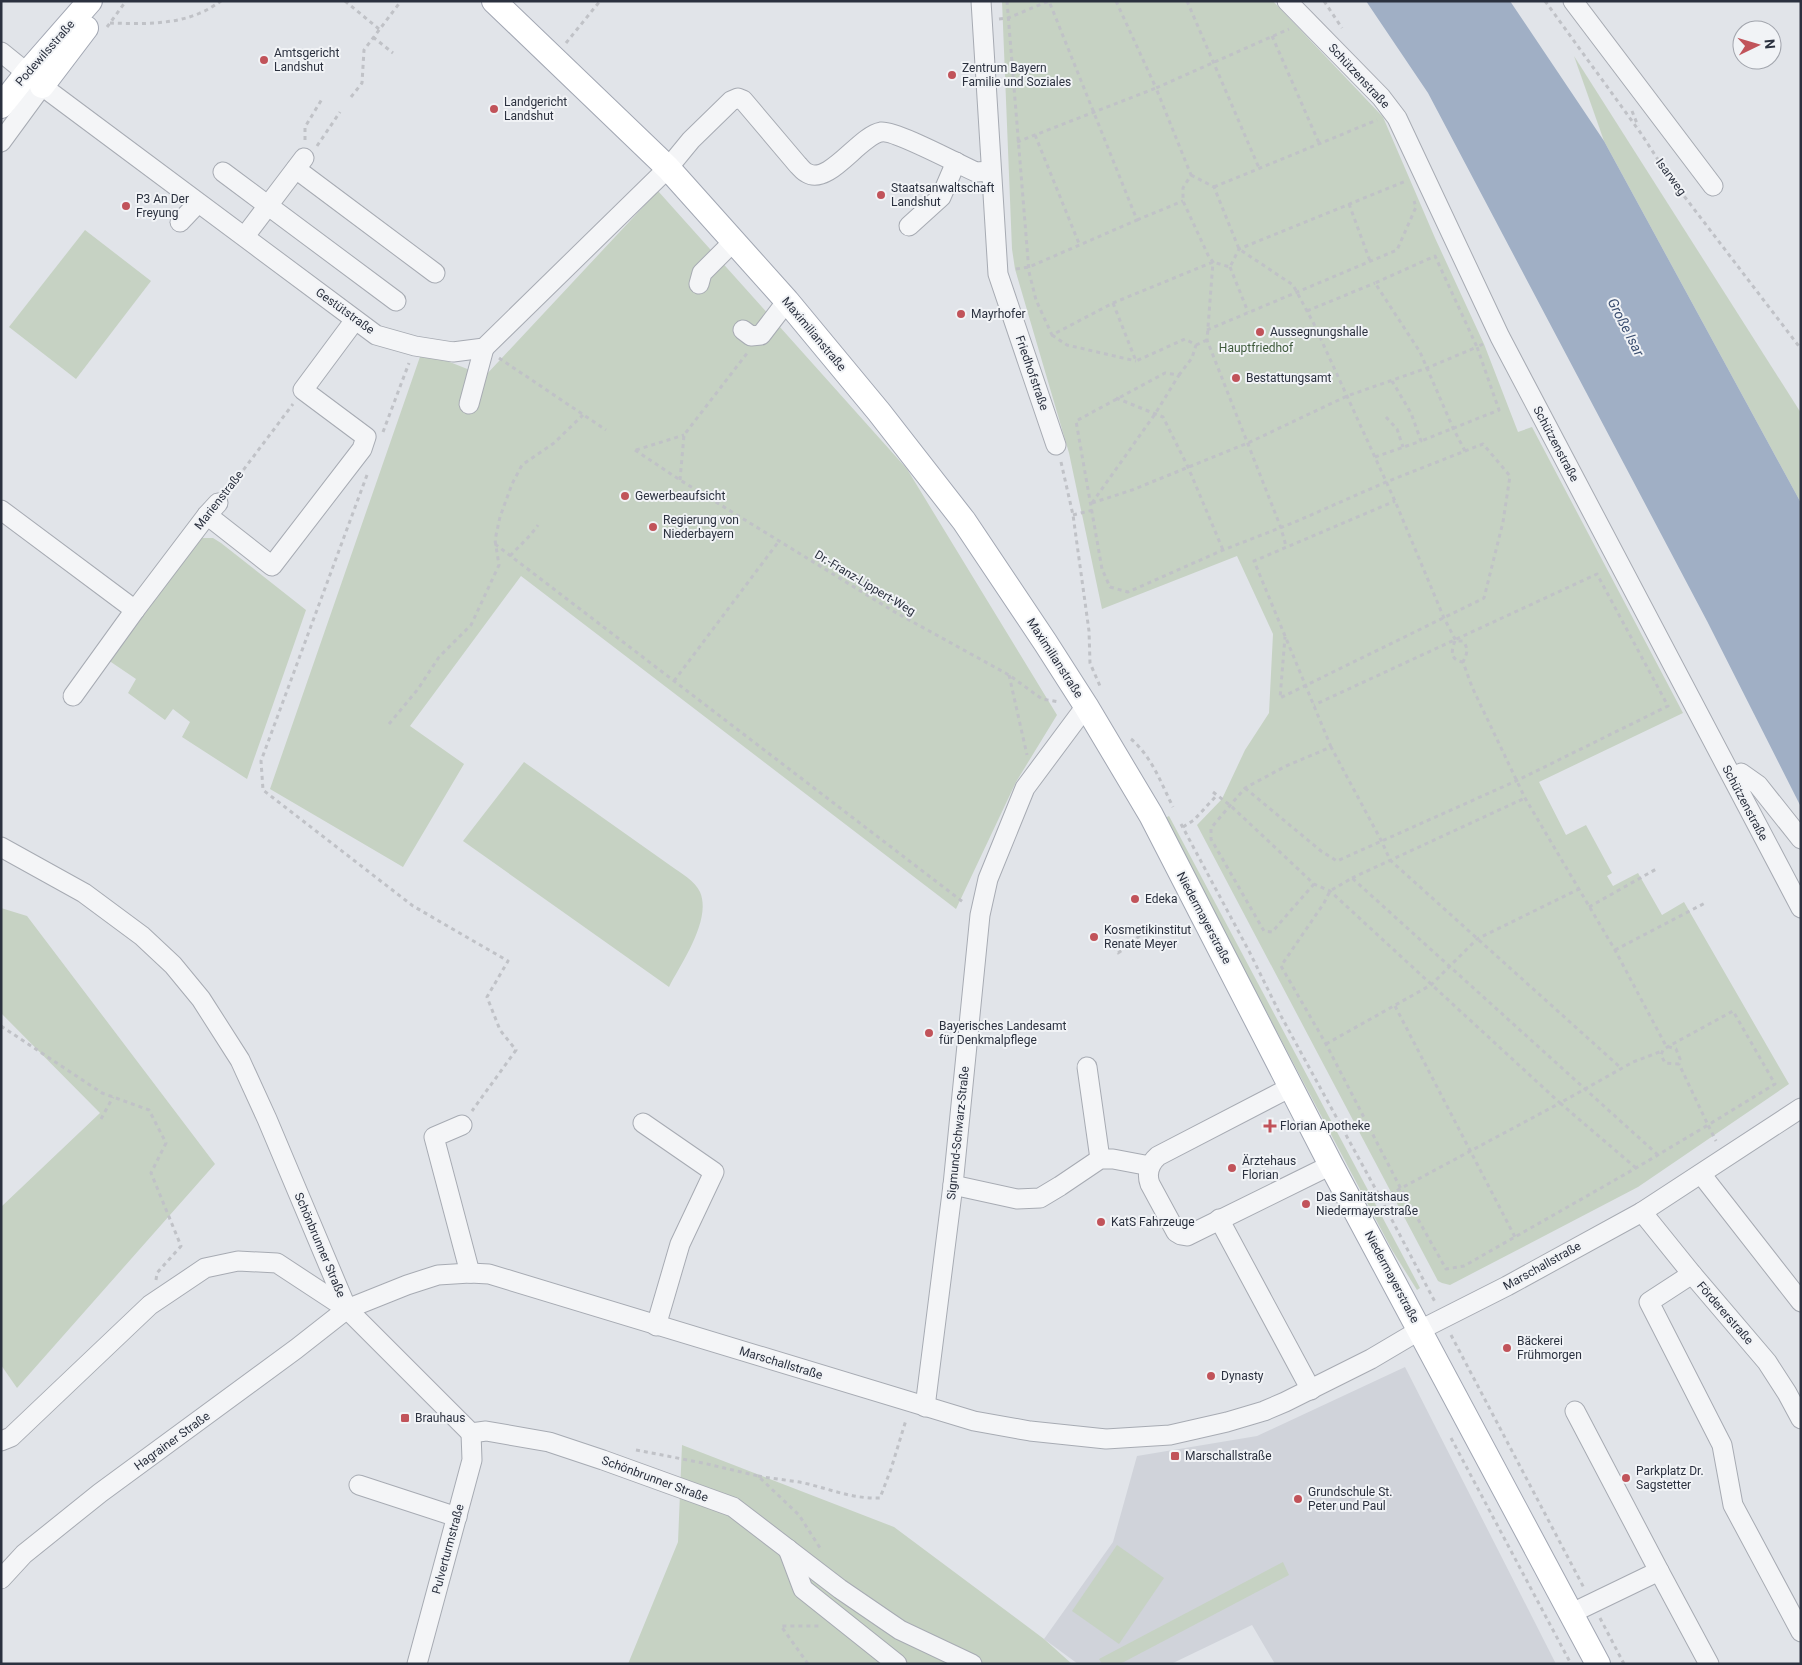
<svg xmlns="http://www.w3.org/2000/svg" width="1802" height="1665" viewBox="0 0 1802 1665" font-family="Roboto,sans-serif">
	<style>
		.built { fill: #d0d3da }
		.green { fill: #c6d2c3 }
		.water { fill: #a0afc5 }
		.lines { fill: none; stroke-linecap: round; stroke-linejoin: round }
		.minor-casing { stroke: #a7abb3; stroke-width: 21 }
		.major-casing { stroke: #a2a7b3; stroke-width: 26 }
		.path { stroke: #c0c2c7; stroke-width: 3; stroke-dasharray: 4 4; stroke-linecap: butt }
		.minor { stroke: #f4f5f7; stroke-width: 19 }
		.major { stroke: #fff; stroke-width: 24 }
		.poi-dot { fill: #c1535a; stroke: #f1f3f6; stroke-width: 2 }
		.labels { text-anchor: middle; stroke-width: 4; stroke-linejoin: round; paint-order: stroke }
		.street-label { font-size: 12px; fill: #2b313f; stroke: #f1f3f6 }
		.poi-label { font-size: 12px; fill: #2b313f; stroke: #f1f3f6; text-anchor: start }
		.park-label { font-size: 12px; fill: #3d593a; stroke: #f1f3f6 }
		.water-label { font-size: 14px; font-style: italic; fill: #394d6f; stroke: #f1f3f6 }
	</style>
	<rect width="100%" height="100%" fill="#e1e4e9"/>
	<!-- built -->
	<path class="built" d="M 1405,1367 L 1556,1664 L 1275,1664 L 1252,1625 L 1171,1664 L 1078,1664 L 1044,1639 L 1113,1542 L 1137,1456 L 1257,1436 Z"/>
	<!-- green -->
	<g class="green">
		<path d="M 1002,1 L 1273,1 L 1383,117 L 1435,238 L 1484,344 L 1518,432 L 1532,427 L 1683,713 L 1539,782 L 1566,835 L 1586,825 L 1612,873 L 1607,876 L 1613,886 L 1638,873 L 1662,915 L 1684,902 L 1789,1084 L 1638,1187 L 1450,1285 L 1442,1283 L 1438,1281 L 1197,825 L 1222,799 L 1245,750 L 1269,713 L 1273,634 L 1237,556 L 1102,609 L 1069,453 L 1015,269 L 1012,249 Z"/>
		<path d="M 1574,56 L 1801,413 L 1801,503 L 1604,141 Z"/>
		<path d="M 658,191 L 907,469 L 1057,715 L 1016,782 L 956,909 L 521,576 L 410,726 L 464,764 L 403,867 L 270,789 L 422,351 L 485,376 Z"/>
		<path d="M 85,230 L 151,281 L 76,379 L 9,327 Z"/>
		<path d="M 202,538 L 213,538 L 221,543 L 306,610 L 247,779 L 182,737 L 190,722 L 173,709 L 165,720 L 128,693 L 136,679 L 108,660 Z"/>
		<path d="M 524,762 L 671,866 C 681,873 695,881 700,892 C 712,920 681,963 669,987 L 463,841 Z"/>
		<path d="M 1169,816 L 1420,1288 L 1417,1290 L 1392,1250 L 1191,869 L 1165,818 Z"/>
		<path d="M 1,908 L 27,916 L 215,1164 L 17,1388 L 1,1365 L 1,1207 L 100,1113 L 1,1013 Z"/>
		<path d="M 682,1445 L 894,1527 L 1044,1639 L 1072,1664 L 628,1664 L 678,1542 Z"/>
		<path d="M 1117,1545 L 1164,1578 L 1119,1644 L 1072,1611 Z"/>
		<path d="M 1283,1562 L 1289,1575 L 1120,1664 L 1102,1664 L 1099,1659 Z"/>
	</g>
	<!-- water -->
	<path class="water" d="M 1366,1 L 1510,1 L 1604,141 L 1801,503 L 1801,807 L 1707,621 L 1428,93 Z"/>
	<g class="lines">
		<!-- minor casing -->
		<g class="minor-casing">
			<g id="minor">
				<path d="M 981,1 L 998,274 L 1056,445"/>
				<path d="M 1287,1 L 1381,97 L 1397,118 L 1500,337 L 1801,908"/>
				<path d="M 1573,1 L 1713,186"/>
				<path d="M 1,52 L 27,73"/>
				<path d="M 1,142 L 42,86 L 376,335 L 415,346 L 453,352 L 484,348 L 668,168 L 691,140 L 731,101 L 738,98 L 743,100 L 798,165 C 801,168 804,172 807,173 C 829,186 859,136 881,132 C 895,130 960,165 976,172 L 991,171"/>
				<path d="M 296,169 L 435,273"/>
				<path d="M 223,172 L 396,301"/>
				<path d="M 180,222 L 198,203"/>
				<path d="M 909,226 L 941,197 L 956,162"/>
				<path d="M 245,236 L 304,158"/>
				<path d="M 699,284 L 702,273 L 734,241"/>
				<path d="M 743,330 L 751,336 L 761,335 L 787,301"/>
				<path d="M 469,404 L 484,348"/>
				<path d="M 1,510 L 135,610 L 207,515 L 218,503"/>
				<path d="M 207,515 L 272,566 L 362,449 L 366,437 L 303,390 L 355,320"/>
				<path d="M 73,696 L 135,610"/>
				<path d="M 1741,773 L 1758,785 L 1801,839"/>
				<path d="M 1,847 L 84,893 L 142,936 L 173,965 L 201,999 L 240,1060 L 267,1119 L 347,1309 L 471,1433"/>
				<path d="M 1087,1067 L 1100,1159"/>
				<path d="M 1291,1087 L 1158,1156 C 1150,1163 1146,1173 1150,1184 L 1176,1232 L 1181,1235 L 1187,1236 L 1331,1165"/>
				<path d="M 643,1123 L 714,1172 L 680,1244 L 656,1326"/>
				<path d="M 462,1125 L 434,1137 L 470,1273"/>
				<path d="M 1701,1174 L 1801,1302"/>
				<path d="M 953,1185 L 1017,1199 L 1040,1198 L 1060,1186 L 1100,1159 L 1113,1159 L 1150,1166"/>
				<path d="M 1642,1212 L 1692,1274 L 1767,1362 L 1787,1393 L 1801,1419"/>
				<path d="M 1219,1219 L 1311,1390"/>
				<path d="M 1692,1274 L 1649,1302 L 1722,1445 L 1733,1505 L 1801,1632"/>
				<path d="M 925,1407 L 953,1185 L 980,915 L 988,879 L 1025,788 L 1086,706"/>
				<path d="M 471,1433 L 486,1431 L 549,1442 L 603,1460 L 733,1507 L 840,1589 L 900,1630 L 972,1664"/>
				<path d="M 1,1441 L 11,1437 L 150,1305 L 205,1268 L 238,1261 L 277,1263 L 347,1309"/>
				<path d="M 359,1485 L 457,1517"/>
				<path d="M 788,1549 L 803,1589 L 897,1664"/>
				<path d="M 1659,1571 L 1709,1664"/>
				<path d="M 1,1579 L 24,1554 L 100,1493 L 296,1349 L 347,1309 L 407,1285 L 438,1275 L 470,1273 L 489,1274 L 974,1421 L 1030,1431 L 1106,1439 L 1170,1435 L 1227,1422 L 1264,1411 L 1285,1402 L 1371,1359 L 1420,1330 L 1507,1286 L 1642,1212 L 1801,1108"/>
				<path d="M 1572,1613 L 1659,1571 L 1575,1411"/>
				<path d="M 417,1664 L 472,1460 L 471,1433"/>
			</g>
		</g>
		<!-- major casing -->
		<g class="major-casing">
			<g id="major">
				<path d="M 494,1 L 668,168 L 787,301 L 879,412 L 964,521 L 1045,642 L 1086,706 L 1151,815 L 1331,1165 L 1598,1664"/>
				<path d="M 42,86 L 86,28"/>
				<path d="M 1,106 L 27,73 L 90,1"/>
			</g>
		</g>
		<!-- path -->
		<g class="path">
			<path d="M 345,1 L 379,29"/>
			<path d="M 1007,1 L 1029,272 L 1036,300 L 1052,335 L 1113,303 L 1213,262 L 1230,267 L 1239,249 L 1406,181"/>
			<path d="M 1116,1 L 1156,88 L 1289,29"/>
			<path d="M 1187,1 L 1259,168"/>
			<path d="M 1324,1 L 1342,28"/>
			<path d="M 1545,1 L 1640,132 L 1668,175 L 1801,349"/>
			<path d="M 999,19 L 1008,18 L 1049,1"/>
			<path d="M 110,23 C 139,24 173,25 200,13 C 208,10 215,5 221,1"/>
			<path d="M 107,27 L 126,1"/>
			<path d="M 1272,36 L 1319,143"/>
			<path d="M 373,37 L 393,53"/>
			<path d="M 566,43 L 600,1"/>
			<path d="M 351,97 L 362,83 L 364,50 L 401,1"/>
			<path d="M 1632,111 L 1638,126"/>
			<path d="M 1035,135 L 1080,246"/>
			<path d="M 305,140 L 305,127 L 322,99"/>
			<path d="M 1017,142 L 1156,88 L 1191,175 L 1183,188 L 1183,201 L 1208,255 L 1213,262 L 1207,340 L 1281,528 L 1286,546"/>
			<path d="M 317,146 L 340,112"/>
			<path d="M 1191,175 L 1214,187 L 1239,249 L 1293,285 L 1314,324 L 1395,501 L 1444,618 L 1456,641 L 1463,641 C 1469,649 1467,654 1463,662 L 1472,687 L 1525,798 L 1615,950 L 1666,1046 L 1676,1049 L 1680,1059 L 1679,1064 L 1665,1063 L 1661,1055 L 1663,1050 L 1669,1046 L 1733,1011 L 1775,1084 L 1708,1125 L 1716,1141"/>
			<path d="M 1214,187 L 1377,120"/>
			<path d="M 1349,204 L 1370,261"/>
			<path d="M 1137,220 L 1183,201"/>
			<path d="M 1230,267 L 1248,312"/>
			<path d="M 1016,269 L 1029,267 L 1137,220 L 1049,1"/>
			<path d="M 1113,303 L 1136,361 L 1185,339 L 1196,345 L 1192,358 L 1179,375"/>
			<path d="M 1307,311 L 1375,283"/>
			<path d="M 1207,330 L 1397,250 L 1416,207 L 1414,201"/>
			<path d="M 1052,335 L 1067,345 L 1136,361"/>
			<path d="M 1196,345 L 1207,340"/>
			<path d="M 499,358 L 606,430"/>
			<path d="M 1116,398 L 1163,417 L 1188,467 L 1223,550"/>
			<path d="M 1386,417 L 1397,429 L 1403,447"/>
			<path d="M 383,432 L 409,363"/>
			<path d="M 635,450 L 680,480 L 893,611 L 1009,675 L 1042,699 L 1059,702"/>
			<path d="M 636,450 L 684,435"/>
			<path d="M 1465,451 L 1453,428 L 1420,352 L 1375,283 L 1435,256 L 1477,347 L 1483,344"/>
			<path d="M 1375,457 L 1421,441 L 1411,413 L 1392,381"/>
			<path d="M 1061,462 L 1073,515 L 1089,631 L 1090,663 L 1100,686"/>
			<path d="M 367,475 L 261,761 L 263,790 L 413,906 L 508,961 L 487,997 L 500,1030 L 516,1050 L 472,1111"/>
			<path d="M 680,480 L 684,435 L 748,352"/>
			<path d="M 229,489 L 293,404"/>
			<path d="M 1092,503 L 1155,414 L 1179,375 L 1165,373 L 1076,421 L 1102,569 L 1110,587 L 1128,592 L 1223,550 L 1295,522 L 1386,482 L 1483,444 L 1510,476 L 1503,522 L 1484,598 L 1280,698 L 1285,637"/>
			<path d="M 1092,503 L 1132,490 L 1248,443 L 1347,396 L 1427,368 L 1477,347 L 1499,410 L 1421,441"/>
			<path d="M 1073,515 L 1093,510"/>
			<path d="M 495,544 L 963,902"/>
			<path d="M 510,556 C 520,545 530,537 538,525"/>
			<path d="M 1455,641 C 1451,651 1450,660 1463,662"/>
			<path d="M 1009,675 L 1027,755"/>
			<path d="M 674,681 L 779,541"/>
			<path d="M 389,724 L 418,689 L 439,657 L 471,625 L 499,565 L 495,540 L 500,517 L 512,484 L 522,465 L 554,443 L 583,415"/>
			<path d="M 1131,739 C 1152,757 1161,783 1173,807"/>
			<path d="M 1331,747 L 1254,561 L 1395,501"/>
			<path d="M 1245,788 L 1321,851 L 1337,861 L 1516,781 L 1668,706 L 1597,574 L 1314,705"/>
			<path d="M 1213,792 L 1231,806 L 1314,884 L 1330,891 L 1560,1103 L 1381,1199"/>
			<path d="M 1181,824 L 1250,953 L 1281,1016 L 1381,1199 L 1435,1302"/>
			<path d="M 1183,827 L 1194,820 L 1217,795"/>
			<path d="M 1352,878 L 1525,798"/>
			<path d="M 1314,884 L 1272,932 L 1264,931 L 1211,839 L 1211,828 L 1245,788 L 1286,766 L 1331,747 L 1382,842 L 1390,860 L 1621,1068"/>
			<path d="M 1589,907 L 1658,868"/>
			<path d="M 1110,939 L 1118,953 L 1130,945 L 1141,934"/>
			<path d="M 1615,950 L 1705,903"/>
			<path d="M 1395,1006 L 1515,1237"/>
			<path d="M 1,1026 L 102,1093 L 149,1110 L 166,1143 L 151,1173 L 181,1246 L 157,1273 L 156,1280"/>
			<path d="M 1326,1044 L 1431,985 L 1477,939 L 1579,889"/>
			<path d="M 101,1119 L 113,1097"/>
			<path d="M 1658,1155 L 1352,878 L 1330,891 L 1324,903 L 1281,966 L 1326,1044 L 1401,1189 L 1446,1269 L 1464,1266 L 1636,1168 L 1708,1125 L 1679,1064"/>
			<path d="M 1636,1168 L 1560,1103 L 1633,1062 L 1662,1051"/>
			<path d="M 1451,1335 L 1584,1588"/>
			<path d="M 1451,1438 L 1571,1664"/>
			<path d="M 636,1450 L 703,1463 L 758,1476 L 799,1515 L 822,1551"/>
			<path d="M 758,1476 C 773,1479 789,1480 804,1483 C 830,1489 852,1499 880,1498 L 891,1469 L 906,1420"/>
			<path d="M 1600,1618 L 1624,1664"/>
			<path d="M 808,1664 L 781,1626 L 820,1626"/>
		</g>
		<!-- minor -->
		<use href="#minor" class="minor"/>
		<!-- major -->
		<use href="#major" class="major"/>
	</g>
	<!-- markers -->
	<g class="poi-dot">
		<circle cx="264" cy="60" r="5"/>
		<circle cx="952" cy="75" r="5"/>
		<circle cx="494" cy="109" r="5"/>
		<circle cx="881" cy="195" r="5"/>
		<circle cx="126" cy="206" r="5"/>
		<circle cx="961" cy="314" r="5"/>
		<circle cx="1260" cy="332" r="5"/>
		<circle cx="1236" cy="378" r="5"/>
		<circle cx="625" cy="496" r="5"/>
		<circle cx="653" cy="527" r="5"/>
		<circle cx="1135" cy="899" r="5"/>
		<circle cx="1094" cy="937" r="5"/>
		<circle cx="929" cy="1033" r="5"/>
		<path d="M1267.5 1118.5h5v5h5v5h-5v5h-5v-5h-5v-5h5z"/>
		<circle cx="1232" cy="1168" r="5"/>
		<circle cx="1306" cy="1204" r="5"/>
		<circle cx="1101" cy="1222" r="5"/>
		<circle cx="1507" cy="1348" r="5"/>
		<circle cx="1211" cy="1376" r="5"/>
		<rect x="400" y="1413" width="10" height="10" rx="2.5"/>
		<rect x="1170" y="1451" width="10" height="10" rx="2.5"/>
		<circle cx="1626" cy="1478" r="5"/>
		<circle cx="1298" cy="1499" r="5"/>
	</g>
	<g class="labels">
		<!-- street labels -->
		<g class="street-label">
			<text transform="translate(45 53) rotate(-49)" y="4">Podewilsstraße</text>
			<text transform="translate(1359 76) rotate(47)" y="4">Schützenstraße</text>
			<text transform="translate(1671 177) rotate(54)" y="4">Isarweg</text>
			<text transform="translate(345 311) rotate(36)" y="4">Gestütstraße</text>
			<text transform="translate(814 334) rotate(50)" y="4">Maximilianstraße</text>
			<text transform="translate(1032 373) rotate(71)" y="4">Friedhofstraße</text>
			<text transform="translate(1556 444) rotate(62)" y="4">Schützenstraße</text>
			<text transform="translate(219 500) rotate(-52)" y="4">Marienstraße</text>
			<text transform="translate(865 583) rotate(31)" y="4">Dr.-Franz-Lippert-Weg</text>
			<text transform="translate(1055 658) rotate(57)" y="4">Maximilianstraße</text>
			<text transform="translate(1745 803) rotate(62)" y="4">Schützenstraße</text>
			<text transform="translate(1204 918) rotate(62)" y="4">Niedermayerstraße</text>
			<text transform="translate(958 1133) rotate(-84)" y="4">Sigmund-Schwarz-Straße</text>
			<text transform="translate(320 1245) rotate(67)" y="4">Schönbrunner Straße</text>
			<text transform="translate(1542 1266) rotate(-29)" y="4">Marschallstraße</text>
			<text transform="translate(1392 1277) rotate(62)" y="4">Niedermayerstraße</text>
			<text transform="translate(1725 1313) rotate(49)" y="4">Fördererstraße</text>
			<text transform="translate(781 1363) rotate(17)" y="4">Marschallstraße</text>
			<text transform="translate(172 1441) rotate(-36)" y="4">Hagrainer Straße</text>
			<text transform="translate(655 1479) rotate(20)" y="4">Schönbrunner Straße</text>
			<text transform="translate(448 1549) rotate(-75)" y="4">Pulverturmstraße</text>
		</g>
		<!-- poi labels -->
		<g class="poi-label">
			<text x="274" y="57">Amtsgericht<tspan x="274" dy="14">Landshut</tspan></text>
			<text x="962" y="72">Zentrum Bayern<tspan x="962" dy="14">Familie und Soziales</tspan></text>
			<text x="504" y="106">Landgericht<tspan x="504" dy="14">Landshut</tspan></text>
			<text x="891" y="192">Staatsanwaltschaft<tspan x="891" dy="14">Landshut</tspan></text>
			<text x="136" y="203">P3 An Der<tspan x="136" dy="14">Freyung</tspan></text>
			<text x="971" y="318">Mayrhofer</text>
			<text x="1270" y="336">Aussegnungshalle</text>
			<text x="1246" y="382">Bestattungsamt</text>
			<text x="635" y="500">Gewerbeaufsicht</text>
			<text x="663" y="524">Regierung von<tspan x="663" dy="14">Niederbayern</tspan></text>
			<text x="1145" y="903">Edeka</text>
			<text x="1104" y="934">Kosmetikinstitut<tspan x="1104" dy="14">Renate Meyer</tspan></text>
			<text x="939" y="1030">Bayerisches Landesamt<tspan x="939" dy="14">für Denkmalpflege</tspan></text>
			<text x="1280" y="1130">Florian Apotheke</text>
			<text x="1242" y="1165">Ärztehaus<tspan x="1242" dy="14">Florian</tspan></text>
			<text x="1316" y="1201">Das Sanitätshaus<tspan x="1316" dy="14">Niedermayerstraße</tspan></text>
			<text x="1111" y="1226">KatS Fahrzeuge</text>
			<text x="1517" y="1345">Bäckerei<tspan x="1517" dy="14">Frühmorgen</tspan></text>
			<text x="1221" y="1380">Dynasty</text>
			<text x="415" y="1422">Brauhaus</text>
			<text x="1185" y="1460">Marschallstraße</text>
			<text x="1636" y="1475">Parkplatz Dr.<tspan x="1636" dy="14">Sagstetter</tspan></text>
			<text x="1308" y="1496">Grundschule St.<tspan x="1308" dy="14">Peter und Paul</tspan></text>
		</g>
		<!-- park labels -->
		<g class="park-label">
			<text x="1256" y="352">Hauptfriedhof</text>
		</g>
		<!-- water labels -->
		<g class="water-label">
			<text transform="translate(1626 327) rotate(63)" y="5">Große Isar</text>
		</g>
	</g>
	<!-- border -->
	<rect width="1802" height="1665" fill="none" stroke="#2b313f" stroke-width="5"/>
	<!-- north arrow -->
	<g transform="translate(1757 45) rotate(85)"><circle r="24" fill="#f1f3f6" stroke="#a2a5ad"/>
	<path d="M0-4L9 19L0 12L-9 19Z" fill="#c1535a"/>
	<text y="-8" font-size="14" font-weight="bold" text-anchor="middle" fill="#2b313f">N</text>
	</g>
</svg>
